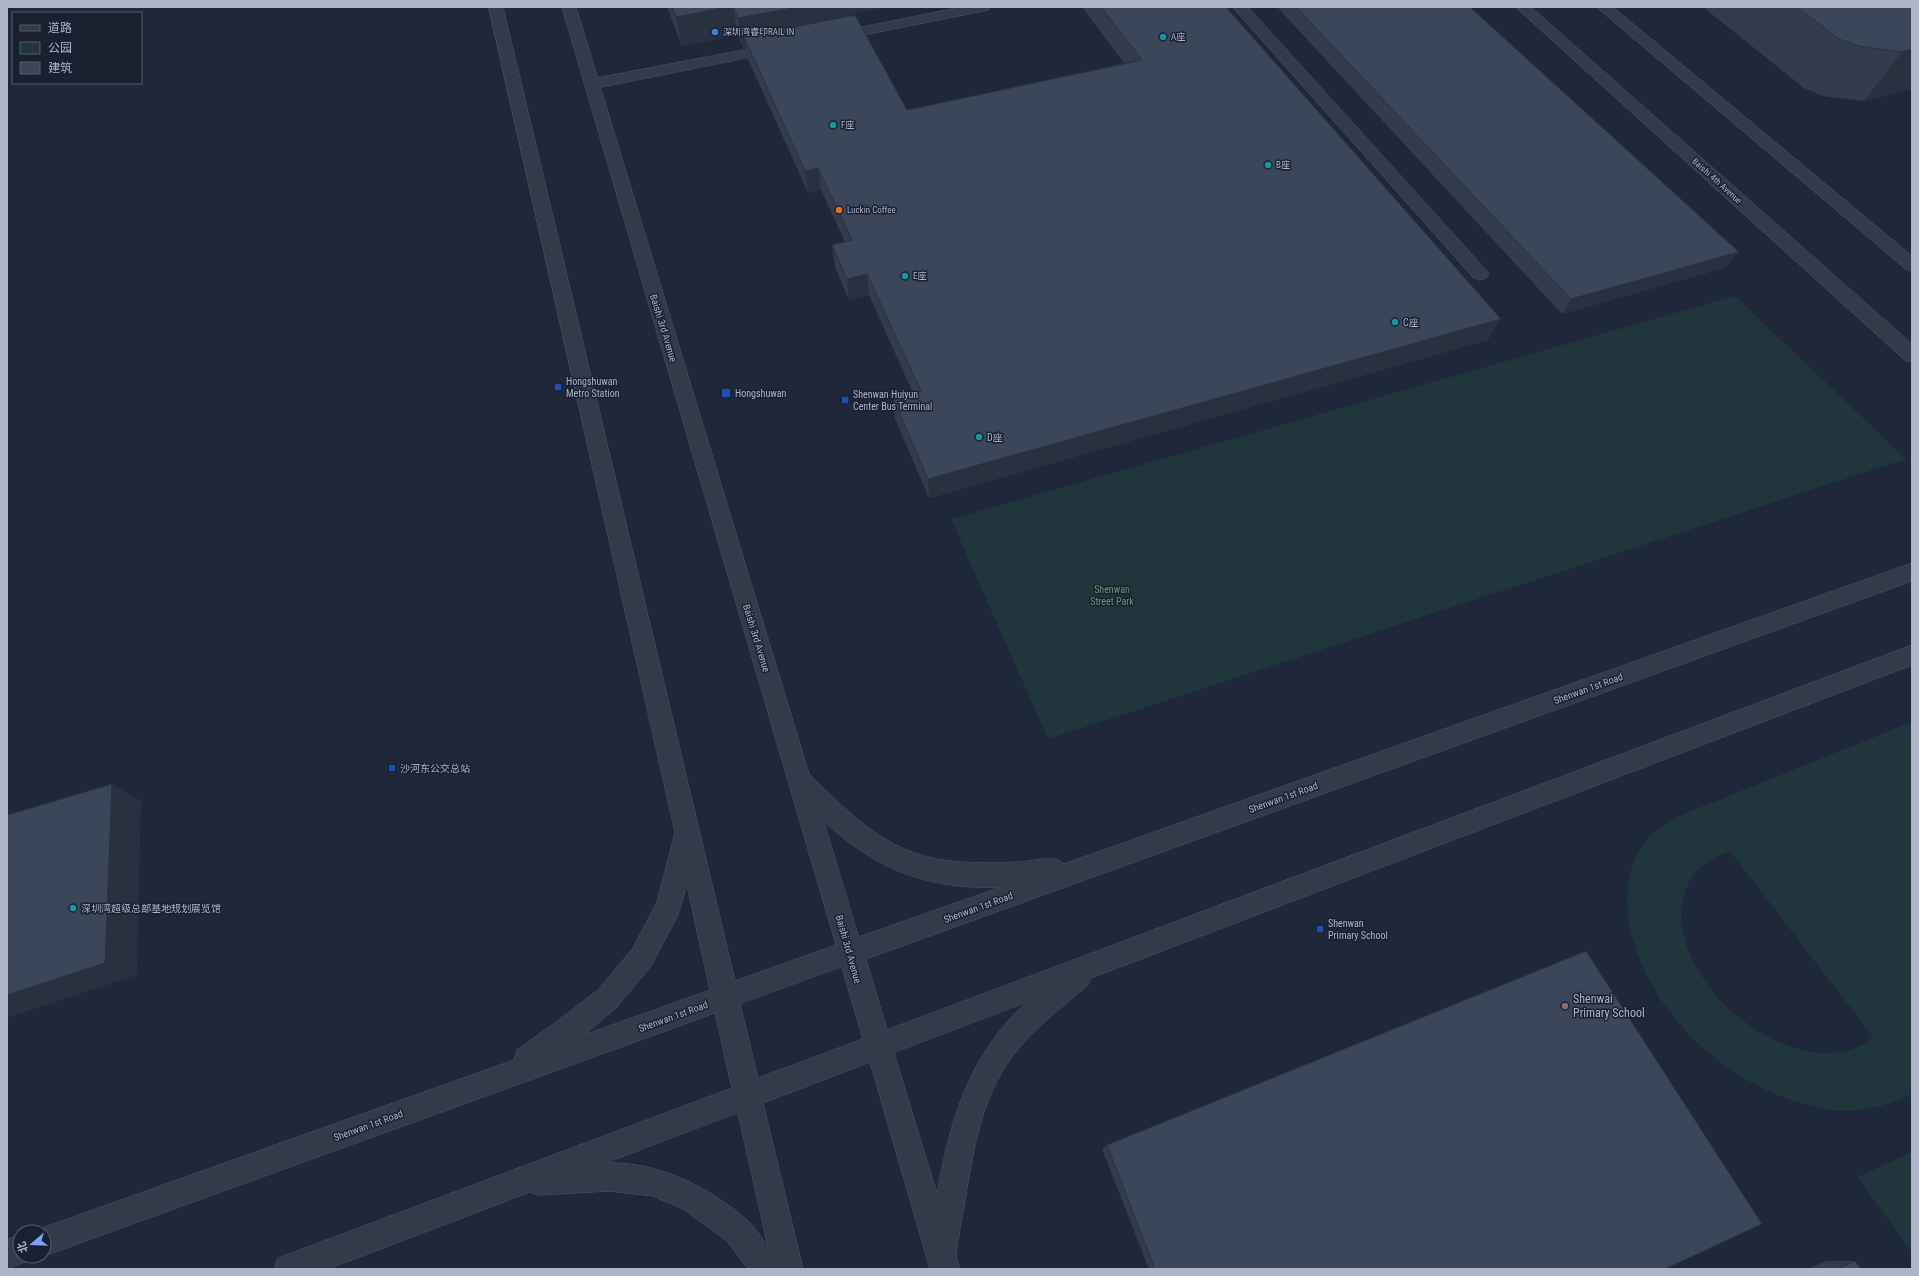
<svg xmlns="http://www.w3.org/2000/svg" width="1919" height="1276" viewBox="0 0 1919 1276" font-family="'Roboto Condensed','Noto Sans SC',sans-serif">
	<style>
		.green { fill: #21363c; fill-rule: evenodd }
		.lines { fill: none; stroke-linecap: round; stroke-linejoin: round }
		.minor-casing { stroke: #4e5566; stroke-width: 1 }
		.tertiary-casing { stroke: #4e5566; stroke-width: 1 }
		.minor { fill: #333b4b; fill-rule: evenodd }
		.tertiary { fill: #333b4b; fill-rule: evenodd }
		.wall { fill: #333c4e }
		.shaded-wall { fill: #293140 }
		.building { fill: #3b465b; stroke: #293140 }
		.shop-dot { fill: #3f7fe0; stroke: #192030; stroke-width: 1.5 }
		.culture-dot { fill: #0f9aa8; stroke: #192030; stroke-width: 1.5 }
		.food-dot { fill: #e8710a; stroke: #192030; stroke-width: 1.5 }
		.transit-dot { fill: #1a4fb4; stroke: #192030; stroke-width: 1.5 }
		.education-dot { fill: #8d6e63; stroke: #192030; stroke-width: 1.5 }
		.labels { text-anchor: middle; stroke-width: 3; stroke-linejoin: round; paint-order: stroke }
		.far-poi-label { font-size: 9px; fill: #aeb5c8; stroke: #192030; text-anchor: start }
		.far-street-label { font-size: 9px; fill: #aeb5c8; stroke: #192030 }
		.poi-label { font-size: 10px; fill: #aeb5c8; stroke: #192030; text-anchor: start }
		.street-label { font-size: 10px; fill: #aeb5c8; stroke: #192030 }
		.park-label { font-size: 10px; fill: #639b75; stroke: #192030 }
		.near-poi-label { font-size: 12px; fill: #aeb5c8; stroke: #192030; text-anchor: start }
	</style>
	<rect width="100%" height="100%" fill="#1f283b"/>
	<!-- green -->
	<g class="green">
		<path d="M 1735,296 L 1906,459 L 1048,739 L 951,519 Z"/>
		<path d="M 1912,722 L 1912,1094 C 1887,1106 1858,1114 1830,1110 C 1740,1095 1656,1025 1632,936 C 1624,907 1625,872 1642,846 C 1651,832 1666,824 1679,816 ZM 1730,851 L 1874,1038 C 1864,1044 1853,1050 1841,1052 C 1771,1063 1683,986 1681,916 C 1681,898 1687,879 1701,867 C 1709,860 1720,855 1730,851 Z"/>
		<path d="M 1912,1152 L 1912,1253 L 1858,1177 Z"/>
	</g>
	<g class="lines">
		<!-- minor casing -->
		<g class="minor-casing">
			<g id="minor">
				<path d="M 962,7 L 990,7 L 988,10 L 833,41 L 828,40 L 826,37 L 828,34 L 833,33 Z"/>
				<path d="M 1233,7 L 1248,7 L 1486,270 L 1489,274 L 1486,278 L 1480,280 L 1474,278 Z"/>
				<path d="M 776,44 L 781,45 L 783,48 L 781,51 L 592,89 L 587,87 L 584,84 L 587,81 L 592,79 Z"/>
			</g>
		</g>
		<!-- tertiary casing -->
		<g class="tertiary-casing">
			<g id="tertiary">
				<path d="M 489,7 L 503,7 L 735,981 L 836,945 L 562,7 L 576,7 L 809,774 C 856,820 892,858 961,862 C 981,863 1000,863 1020,862 C 1030,861 1043,858 1053,859 C 1057,859 1061,862 1064,864 L 1912,563 L 1912,581 L 866,959 L 887,1030 L 1912,645 L 1912,665 L 1091,978 L 1088,985 C 1061,1008 1032,1030 1011,1058 C 981,1099 973,1151 965,1201 C 962,1218 958,1237 956,1255 C 956,1259 959,1265 960,1269 L 930,1269 L 870,1062 L 763,1103 L 803,1269 L 748,1269 L 727,1241 L 683,1209 L 653,1196 L 609,1191 L 539,1195 L 530,1192 L 328,1269 L 274,1269 L 278,1258 L 289,1254 L 732,1088 L 715,1013 L 44,1256 L 44,1232 L 33,1232 L 34,1231 L 514,1060 L 517,1050 L 556,1022 L 598,990 L 633,948 L 657,902 L 675,833 ZM 824,821 C 875,870 929,890 1001,887 L 859,937 ZM 687,885 L 710,990 L 584,1035 L 616,1008 L 651,966 L 678,915 ZM 842,967 L 863,1039 L 758,1078 L 740,1004 ZM 1027,1002 C 969,1054 950,1120 937,1194 L 894,1053 ZM 738,1113 L 768,1247 C 761,1238 755,1227 747,1220 C 709,1187 657,1161 606,1163 Z"/>
				<path d="M 1516,7 L 1531,7 L 1912,344 L 1912,362 L 1905,360 Z"/>
				<path d="M 1597,7 L 1613,7 L 1912,256 L 1912,271 L 1906,269 Z"/>
				<path d="M 20,1235 L 20,1256 L 32,1256 L 30,1260 L 7,1269 L 7,1240 Z"/>
			</g>
		</g>
		<!-- minor -->
		<use href="#minor" class="minor"/>
		<!-- tertiary -->
		<use href="#tertiary" class="tertiary"/>
	</g>
	<!-- wall -->
	<g class="wall">
		<path d="M 667,7 L 884,7 L 850,14 L 850,16 L 907,110 L 1124,63 L 1082,7 L 1226,7 L 1488,340 L 929,498 L 895,419 L 893,398 L 913,393 L 869,295 L 849,300 L 835,267 L 832,245 L 845,242 L 821,190 L 808,193 L 748,59 L 746,47 L 743,48 L 738,35 L 682,46 Z"/>
		<path d="M 1277,7 L 1470,7 L 1727,267 L 1562,314 Z"/>
		<path d="M 1703,7 L 1912,7 L 1912,89 L 1864,101 L 1823,96 L 1804,88 Z"/>
		<path d="M 1107,1145 L 1665,1269 L 1149,1269 L 1102,1149 Z"/>
		<path d="M 1825,1261 L 1855,1261 L 1861,1269 L 1809,1269 Z"/>
	</g>
	<!-- shaded-wall -->
	<g class="shaded-wall">
		<path d="M 727,7 L 733,7 L 738,35 L 682,46 L 676,17 Z"/>
		<path d="M 798,7 L 884,7 L 850,14 L 851,27 L 744,37 L 746,47 L 743,48 L 738,18 Z"/>
		<path d="M 1912,49 L 1912,89 L 1864,101 L 1902,52 Z"/>
		<path d="M 818,168 L 821,190 L 808,193 L 805,171 Z"/>
		<path d="M 1739,252 L 1727,267 L 1562,314 L 1571,299 Z"/>
		<path d="M 867,274 L 869,295 L 849,300 L 847,279 Z"/>
		<path d="M 1501,319 L 1488,340 L 929,498 L 928,479 Z"/>
		<path d="M 112,784 L 141,801 L 137,975 L 7,1018 L 7,995 Z"/>
	</g>
	<!-- building -->
	<g class="building">
		<path d="M 672,7 L 727,7 L 676,17 Z"/>
		<path d="M 733,7 L 798,7 L 738,18 Z"/>
		<path d="M 1101,7 L 1226,7 L 1501,319 L 928,479 L 893,398 L 921,391 L 867,274 L 847,279 L 832,245 L 852,240 L 818,168 L 805,171 L 744,37 L 855,15 L 907,110 L 1142,60 Z"/>
		<path d="M 1296,7 L 1470,7 L 1739,252 L 1571,299 Z"/>
		<path d="M 1797,7 L 1912,7 L 1912,49 L 1902,52 L 1859,46 L 1839,39 Z"/>
		<path d="M 112,784 L 105,963 L 7,995 L 7,815 Z"/>
		<path d="M 1586,951 L 1762,1224 L 1665,1269 L 1155,1269 L 1107,1145 Z"/>
		<path d="M 1855,1261 L 1861,1269 L 1838,1269 Z"/>
	</g>
	<!-- markers -->
	<circle class="shop-dot" cx="715" cy="32" r="4"/>
	<g class="culture-dot">
		<circle cx="1163" cy="37" r="4"/>
		<circle cx="833" cy="125" r="4"/>
		<circle cx="1268" cy="165" r="4"/>
		<circle cx="905" cy="276" r="4"/>
		<circle cx="1395" cy="322" r="4"/>
		<circle cx="979" cy="437" r="4"/>
		<circle cx="73" cy="908" r="4"/>
	</g>
	<circle class="food-dot" cx="839" cy="210" r="4"/>
	<g class="transit-dot">
		<rect x="554" y="383" width="8" height="8" rx="2"/>
		<rect x="721" y="388" width="10" height="10" rx="2"/>
		<rect x="841" y="396" width="8" height="8" rx="2"/>
		<rect x="388" y="764" width="8" height="8" rx="2"/>
		<rect x="1316" y="925" width="8" height="8" rx="2"/>
	</g>
	<circle class="education-dot" cx="1565" cy="1006" r="4"/>
	<g class="labels">
		<!-- far-poi labels -->
		<g class="far-poi-label">
			<text x="723" y="35">深圳湾睿印RAIL IN</text>
			<text x="1171" y="40">A座</text>
			<text x="841" y="128">F座</text>
			<text x="1276" y="168">B座</text>
			<text x="847" y="213">Luckin Coffee</text>
			<text x="913" y="279">E座</text>
		</g>
		<!-- far-street labels -->
		<g class="far-street-label">
			<text transform="translate(1717 181) rotate(42)" y="3">Baishi 4th Avenue</text>
		</g>
		<!-- poi labels -->
		<g class="poi-label">
			<text x="1403" y="326">C座</text>
			<text x="566" y="385">Hongshuwan<tspan x="566" dy="12">Metro Station</tspan></text>
			<text x="735" y="397">Hongshuwan</text>
			<text x="853" y="398">Shenwan Huiyun<tspan x="853" dy="12">Center Bus Terminal</tspan></text>
			<text x="987" y="441">D座</text>
			<text x="400" y="772">沙河东公交总站</text>
			<text x="81" y="912">深圳湾超级总部基地规划展览馆</text>
			<text x="1328" y="927">Shenwan<tspan x="1328" dy="12">Primary School</tspan></text>
		</g>
		<!-- street labels -->
		<g class="street-label">
			<text transform="translate(664 328) rotate(73)" y="4">Baishi 3rd Avenue</text>
			<text transform="translate(757 638) rotate(73)" y="4">Baishi 3rd Avenue</text>
			<text transform="translate(1588 688) rotate(-20)" y="4">Shenwan 1st Road</text>
			<text transform="translate(1283 797) rotate(-20)" y="4">Shenwan 1st Road</text>
			<text transform="translate(978 907) rotate(-20)" y="4">Shenwan 1st Road</text>
			<text transform="translate(849 949) rotate(74)" y="4">Baishi 3rd Avenue</text>
			<text transform="translate(673 1016) rotate(-20)" y="4">Shenwan 1st Road</text>
			<text transform="translate(368 1125) rotate(-20)" y="4">Shenwan 1st Road</text>
		</g>
		<!-- park labels -->
		<g class="park-label">
			<text x="1112" y="593">Shenwan<tspan x="1112" dy="12">Street Park</tspan></text>
		</g>
		<!-- near-poi labels -->
		<g class="near-poi-label">
			<text x="1573" y="1003">Shenwai<tspan x="1573" dy="14">Primary School</tspan></text>
		</g>
	</g>
	<!-- border -->
	<rect width="1919" height="1276" fill="none" stroke="#aeb5c8" stroke-width="16"/>
	<!-- legend -->
	<rect x="12" y="12" width="130" height="72" fill="#192030" stroke="#555c6d"/>
	<rect x="20" y="25" width="20" height="6" fill="#333b4b" stroke="#555c6d"/>
	<text x="48" y="32" font-size="12" fill="#aeb5c8">道路</text>
	<rect x="20" y="42" width="20" height="12" fill="#21363c" stroke="#555c6d"/>
	<text x="48" y="52" font-size="12" fill="#aeb5c8">公园</text>
	<rect x="20" y="62" width="20" height="12" fill="#3b465b" stroke="#555c6d"/>
	<text x="48" y="72" font-size="12" fill="#aeb5c8">建筑</text>
	<!-- north arrow -->
	<g transform="translate(32 1244) rotate(251)"><circle r="19" fill="#192030" stroke="#555c6d"/>
	<path d="M0-3L7 15L0 10L-7 15Z" fill="#7ba1ff"/>
	<text y="-6" font-size="11" font-weight="bold" text-anchor="middle" fill="#aeb5c8">北</text>
	</g>
</svg>
